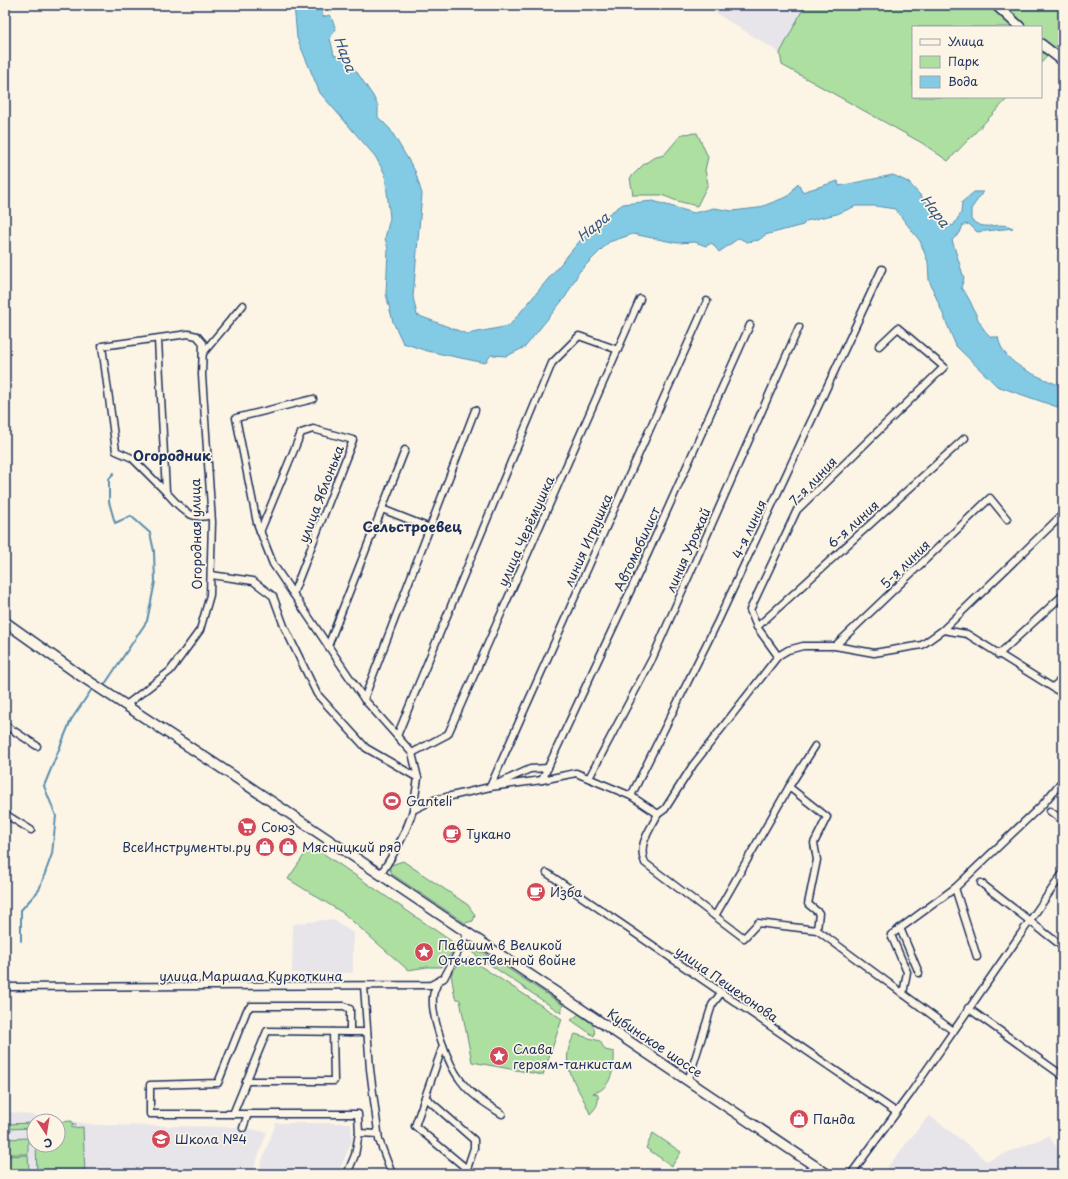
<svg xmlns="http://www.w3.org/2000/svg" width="1068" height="1179" viewBox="0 0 1068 1179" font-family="'Playpen Sans',sans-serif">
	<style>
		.built { fill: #e7e5e9; fill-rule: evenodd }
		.green { fill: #addfa0; stroke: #64877f }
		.water { fill: #83cbe4; stroke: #598dae }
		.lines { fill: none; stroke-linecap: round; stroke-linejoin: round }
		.stream { stroke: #598dae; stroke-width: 2 }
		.street-casing { stroke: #1b2f5e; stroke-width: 9 }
		.secondary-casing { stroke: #1b2f5e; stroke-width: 12 }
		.street { stroke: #fcf5e5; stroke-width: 6 }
		.secondary { stroke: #fcf5e5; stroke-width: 9 }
		.labels { text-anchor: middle; stroke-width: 3.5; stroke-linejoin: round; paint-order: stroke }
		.street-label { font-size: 13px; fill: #1b2f5e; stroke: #fcf5e5 }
		.poi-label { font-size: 13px; fill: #1b2f5e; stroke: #fcf5e5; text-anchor: start }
		.water-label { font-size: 14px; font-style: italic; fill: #355680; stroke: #fcf5e5 }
		.neighbourhood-label { font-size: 14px; font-weight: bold; fill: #1b2f5e; stroke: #fcf5e5 }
	</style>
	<rect width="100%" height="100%" fill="#fcf5e5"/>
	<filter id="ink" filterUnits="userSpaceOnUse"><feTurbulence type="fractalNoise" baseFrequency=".025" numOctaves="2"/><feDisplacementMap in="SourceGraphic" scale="8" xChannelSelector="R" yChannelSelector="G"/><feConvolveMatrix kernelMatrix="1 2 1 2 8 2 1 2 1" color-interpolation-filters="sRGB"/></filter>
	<g filter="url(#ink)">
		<!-- built -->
		<g class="built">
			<path d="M 703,5 L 805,5 L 780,53 Z"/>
			<path d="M 332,919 L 353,933 L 353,973 L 292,973 L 293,924 Z"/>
			<path d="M 5,1111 L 96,1125 L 239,1127 L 267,1132 L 252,1174 L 5,1174 ZM 34,1121 L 58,1121 L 58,1145 L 34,1145 Z"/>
			<path d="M 929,1115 L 972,1148 L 986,1161 L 1049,1136 L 1063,1156 L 1063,1174 L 882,1174 Z"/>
			<path d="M 276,1123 L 351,1123 L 352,1140 L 338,1174 L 257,1174 Z"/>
		</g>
		<!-- green -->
		<g class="green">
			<path d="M 805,5 L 1063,5 L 1063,39 L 1041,63 L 1041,27 L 913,27 L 913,97 L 1009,97 L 948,161 L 922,143 L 782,65 L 780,53 Z"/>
			<path d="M 697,133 L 708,157 L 705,170 L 708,184 L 697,206 L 677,201 L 662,195 L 633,195 L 630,178 L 643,165 L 653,158 L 664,155 L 682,134 Z"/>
			<path d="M 311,845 L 457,945 L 441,967 L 427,967 L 408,970 L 343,913 L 288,879 Z"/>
			<path d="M 403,861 L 468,905 L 475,915 L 473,921 L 465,923 L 392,874 L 389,868 L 391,865 Z"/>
			<path d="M 470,951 L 483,952 L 563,1005 L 561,1013 Z"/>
			<path d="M 468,958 L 562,1019 L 543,1075 L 472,1062 L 460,1000 L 455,998 L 451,974 L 457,966 Z"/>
			<path d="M 579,1014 C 587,1021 597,1024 594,1036 L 571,1020 Z"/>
			<path d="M 575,1034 L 600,1041 L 605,1050 L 614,1052 C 615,1067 611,1090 593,1093 L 598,1095 C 599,1104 596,1108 590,1114 C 580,1086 555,1066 575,1034 Z"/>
			<path d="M 72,1121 L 72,1124 L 76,1125 L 72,1125 L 72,1128 L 83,1127 L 85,1174 L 37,1174 L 36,1145 L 58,1145 L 58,1122 Z"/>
			<path d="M 34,1123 L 34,1128 L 5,1129 L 5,1124 Z"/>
			<path d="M 653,1133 L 681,1152 L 672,1166 L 646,1148 Z"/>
			<path d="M 28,1138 L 28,1154 L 5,1154 L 5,1139 Z"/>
			<path d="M 28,1155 L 29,1171 L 5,1173 L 5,1156 Z"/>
		</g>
		<!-- water -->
		<path class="water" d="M 294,5 L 322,5 L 322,17 L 330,15 L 336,29 L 330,38 L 334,55 L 350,62 L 373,96 L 378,106 L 378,117 L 390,129 L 415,171 L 422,194 L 413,297 L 417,315 L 467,334 L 509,326 L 593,225 L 623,204 L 653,201 L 694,213 L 714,208 L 732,211 L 758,208 L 789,196 L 798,183 L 802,192 L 838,181 L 839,186 L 893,175 L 908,182 L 946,223 L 953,226 L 961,213 L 962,202 L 974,192 L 983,192 L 971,209 L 971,220 C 987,233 998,220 1013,228 L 977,232 L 969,224 L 963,225 L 960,233 L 952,240 L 964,278 L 961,288 C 975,302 975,324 991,337 L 998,337 C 1003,366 1039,376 1063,387 L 1063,409 L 997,386 L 956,346 L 929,280 L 928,262 L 920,241 L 895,209 L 875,206 L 856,206 L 837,214 L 806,221 L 803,225 L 765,235 L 759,240 L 747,242 L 739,238 L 719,252 L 712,243 L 706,246 L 695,242 L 677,243 L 633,234 L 609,242 L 579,272 L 566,296 L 525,347 L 507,356 L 491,355 L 485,363 L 427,351 L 403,343 L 393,322 L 386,294 L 388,249 L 385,238 L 390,218 L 385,174 L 375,156 L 320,93 L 297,38 Z"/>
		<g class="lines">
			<!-- stream -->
			<g class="stream">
				<path d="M 105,684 L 147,621 L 155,582 L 154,551 L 150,533 L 131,516 L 115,523 L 109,502 L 109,479 L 114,473"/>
				<path d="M 21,941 L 21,910 L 39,890 L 52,854 L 56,816 L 44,786 L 71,720 L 92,689"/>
			</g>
			<!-- street casing -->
			<g class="street-casing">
				<g id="street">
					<path d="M 158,340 L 166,492 C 180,507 190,522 211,515"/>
					<path d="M 203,353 L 243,305"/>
					<path d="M 313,399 L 236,418 L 257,523 L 273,564 L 364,699 L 412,753 L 418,778 L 413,810"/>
					<path d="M 382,509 L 430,528"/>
					<path d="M 260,532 L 301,433 L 313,429 L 353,440 L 293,594"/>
					<path d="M 211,575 L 253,581 L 273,596 L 284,626 L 317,694 L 366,748 L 418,778"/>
					<path d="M 757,627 L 965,438"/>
					<path d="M 943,630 L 1062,515 L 1063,516"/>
					<path d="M 328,646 L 405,450"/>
					<path d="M 835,646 L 990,498 L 1007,519"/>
					<path d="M 998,655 L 1063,595"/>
					<path d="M 778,656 L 757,627 L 750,610 L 797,510 L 944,367 L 898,328 L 879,346"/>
					<path d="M 1053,687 L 1063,678"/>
					<path d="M 364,699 L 475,410"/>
					<path d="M 126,705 L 170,671 L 200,630 L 210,595 L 212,522 L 202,375 L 203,343 L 197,336 L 188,334 L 102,346 L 116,451 L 132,458 L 166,492"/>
					<path d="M 5,725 L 37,746"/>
					<path d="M 397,736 L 552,363 L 579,336 L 618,350"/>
					<path d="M 412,753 L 448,734 L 640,299"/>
					<path d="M 589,778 L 653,657 L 799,327"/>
					<path d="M 542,780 L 648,553 L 750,325"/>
					<path d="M 497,784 L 530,769 L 548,768"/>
					<path d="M 490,787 L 707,301"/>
					<path d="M 789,787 L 827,817 L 814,843 L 817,860 L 808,904 L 819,913 L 817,930"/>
					<path d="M 631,796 L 718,621 L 882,269"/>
					<path d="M 1050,811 L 1063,821"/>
					<path d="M 5,814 L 31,830"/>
					<path d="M 658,814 C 650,830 637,845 645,863 L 744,938 L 758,923 L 817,930 L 952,1030"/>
					<path d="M 547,873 L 896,1112"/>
					<path d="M 380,875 C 394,854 406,834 413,810 L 434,800 L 490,787 L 542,780 L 576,773 L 631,796 L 658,814 L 665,809 L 693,765 L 778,656 L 788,650 L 803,646 L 835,646 L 874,653 L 922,645 L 943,630 L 967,634 L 1063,694"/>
					<path d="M 981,883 L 1063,947"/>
					<path d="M 955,888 L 977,957"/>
					<path d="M 715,916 L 789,787 L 815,746"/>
					<path d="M 900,928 L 919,973"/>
					<path d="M 438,982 C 436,987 433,992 433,997 C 431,1018 448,1065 461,1081 C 471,1095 488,1105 502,1114"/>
					<path d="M 364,986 L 370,1069 L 379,1140 L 392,1174"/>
					<path d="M 5,987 L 431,985 L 444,978 L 468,933"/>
					<path d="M 903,994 L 907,972 L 891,935 L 955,888 L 1043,804 L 1063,780"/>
					<path d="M 968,1008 L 1063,1076"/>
					<path d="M 367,1032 L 350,1032 L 350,1009 L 344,1006 L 251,1006 L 247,1010 L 218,1083 L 150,1085 L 150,1114 L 358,1114 L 359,1133 L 378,1134"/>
					<path d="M 443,1046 L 415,1126 L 467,1169 L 465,1174"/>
					<path d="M 246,1081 L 334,1081 L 333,1032"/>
					<path d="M 688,1081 L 712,1005 L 721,993"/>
					<path d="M 425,1097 L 474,1140 L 474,1148 L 467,1169"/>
					<path d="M 233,1114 L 267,1031 L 350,1032"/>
					<path d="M 243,1128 L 248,1114"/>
					<path d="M 347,1174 L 355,1155 L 359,1133"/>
					<path d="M 851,1174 L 910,1094 L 1063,873"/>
				</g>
			</g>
			<!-- secondary casing -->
			<g class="secondary-casing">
				<g id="secondary">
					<path d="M 996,5 L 1020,27"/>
					<path d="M 1041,44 L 1063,61"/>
					<path d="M 5,622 L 81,676 L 238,779 L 827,1174"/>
				</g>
			</g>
			<!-- street -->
			<use href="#street" class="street"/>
			<!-- secondary -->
			<use href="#secondary" class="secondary"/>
		</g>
	</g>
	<!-- icons -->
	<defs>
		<g id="stadium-disc" transform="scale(1)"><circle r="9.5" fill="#d1495b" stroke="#fcf5e5"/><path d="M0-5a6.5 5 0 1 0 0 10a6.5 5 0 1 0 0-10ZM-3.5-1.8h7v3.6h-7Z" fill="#fff"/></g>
		<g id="supermarket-disc" transform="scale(1)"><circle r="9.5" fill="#d1495b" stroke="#fcf5e5"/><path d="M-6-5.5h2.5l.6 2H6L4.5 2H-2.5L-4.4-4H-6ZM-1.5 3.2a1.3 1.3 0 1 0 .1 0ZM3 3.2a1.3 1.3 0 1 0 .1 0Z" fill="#fff"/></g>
		<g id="cafe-disc" transform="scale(1)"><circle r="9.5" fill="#d1495b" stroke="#fcf5e5"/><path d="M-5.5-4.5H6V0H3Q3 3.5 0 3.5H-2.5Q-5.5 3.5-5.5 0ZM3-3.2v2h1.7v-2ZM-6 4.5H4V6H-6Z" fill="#fff"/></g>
		<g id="shop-disc" transform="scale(1)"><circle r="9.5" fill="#d1495b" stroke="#fcf5e5"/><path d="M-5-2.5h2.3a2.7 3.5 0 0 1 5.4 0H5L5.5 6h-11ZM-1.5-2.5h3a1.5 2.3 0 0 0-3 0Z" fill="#fff"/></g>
		<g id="sight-disc" transform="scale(1)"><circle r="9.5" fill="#d1495b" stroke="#fcf5e5"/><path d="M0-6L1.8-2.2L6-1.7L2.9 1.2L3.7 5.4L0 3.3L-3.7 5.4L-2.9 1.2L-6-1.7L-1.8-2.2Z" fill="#fff"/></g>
		<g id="school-disc" transform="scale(1)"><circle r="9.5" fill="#d1495b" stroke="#fcf5e5"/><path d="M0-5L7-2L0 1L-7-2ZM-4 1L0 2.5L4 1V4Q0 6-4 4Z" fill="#fff"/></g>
	</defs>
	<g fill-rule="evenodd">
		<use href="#stadium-disc" x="392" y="801"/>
		<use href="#supermarket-disc" x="247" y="827"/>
		<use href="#cafe-disc" x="452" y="834"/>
		<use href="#shop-disc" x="265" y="847"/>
		<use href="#shop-disc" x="288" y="847"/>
		<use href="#cafe-disc" x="536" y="892"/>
		<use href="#sight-disc" x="424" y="952"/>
		<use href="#sight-disc" x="499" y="1056"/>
		<use href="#shop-disc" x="799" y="1119"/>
		<use href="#school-disc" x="161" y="1139"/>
	</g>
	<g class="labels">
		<!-- street labels -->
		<g class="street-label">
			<text transform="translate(813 481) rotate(-46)" y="5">7-я линия</text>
			<text transform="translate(321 494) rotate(-69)" y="5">улица Яблонька</text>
			<text transform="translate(853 524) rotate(-42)" y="5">6-я линия</text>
			<text transform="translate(749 529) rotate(-65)" y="5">4-я линия</text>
			<text transform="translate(526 531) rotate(-66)" y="5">улица Черёмушка</text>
			<text transform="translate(196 534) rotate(-91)" y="5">Огородная улица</text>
			<text transform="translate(588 540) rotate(-66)" y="5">линия Игрушка</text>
			<text transform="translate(637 549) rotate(-65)" y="5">Автомобилист</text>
			<text transform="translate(688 550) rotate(-66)" y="5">линия Урожай</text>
			<text transform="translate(905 564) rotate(-44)" y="5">5-я линия</text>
			<text x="251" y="981">улица Маршала Куркоткина</text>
			<text transform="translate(727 984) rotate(35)" y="5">улица Пешехонова</text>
			<text transform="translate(655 1043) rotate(34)" y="5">Кубинское шоссе</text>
		</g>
		<!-- poi labels -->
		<g class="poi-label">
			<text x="406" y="806">Ganteli</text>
			<text x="261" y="832">Союз</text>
			<text x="466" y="839">Тукано</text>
			<text x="251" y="852" text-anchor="end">ВсеИнструменты.ру</text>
			<text x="302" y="852">Мясницкий ряд</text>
			<text x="550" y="897">Изба</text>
			<text x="438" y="950">Павшим в Великой<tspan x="438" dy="15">Отечественной войне</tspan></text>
			<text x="513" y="1054">Слава<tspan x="513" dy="15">героям-танкистам</tspan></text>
			<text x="813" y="1124">Панда</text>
			<text x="175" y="1144">Школа №4</text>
		</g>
		<!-- water labels -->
		<g class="water-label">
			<text transform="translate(345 54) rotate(69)" y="5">Нара</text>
			<text transform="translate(935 211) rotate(53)" y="5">Нара</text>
			<text transform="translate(593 227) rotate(-39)" y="5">Нара</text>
		</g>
		<!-- neighbourhood labels -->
		<g class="neighbourhood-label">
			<text x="172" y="461">Огородник</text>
			<text x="412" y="532">Сельстроевец</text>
		</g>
	</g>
	<!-- margin -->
	<rect width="1068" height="1179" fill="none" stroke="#fcf5e5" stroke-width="20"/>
	<rect x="10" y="10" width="1048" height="1159" fill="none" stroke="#1b2f5e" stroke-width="1.5" filter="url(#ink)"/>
	<!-- legend -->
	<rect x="912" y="26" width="130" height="72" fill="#fcf5e5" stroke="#a2a6af"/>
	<rect x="920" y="39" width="20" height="6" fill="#fcf5e5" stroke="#a2a6af"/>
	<text x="948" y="46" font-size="12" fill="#1b2f5e">Улица</text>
	<rect x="920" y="56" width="20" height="12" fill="#addfa0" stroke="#a2a6af"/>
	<text x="948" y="66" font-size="12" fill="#1b2f5e">Парк</text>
	<rect x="920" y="76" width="20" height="12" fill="#83cbe4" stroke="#a2a6af"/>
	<text x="948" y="86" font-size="12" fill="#1b2f5e">Вода</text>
	<!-- north arrow -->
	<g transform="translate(46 1133) rotate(168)"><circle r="19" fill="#fcf5e5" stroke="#a2a6af"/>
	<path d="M0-3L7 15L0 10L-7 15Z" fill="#d1495b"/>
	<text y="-6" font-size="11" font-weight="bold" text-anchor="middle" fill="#1b2f5e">С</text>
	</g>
</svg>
